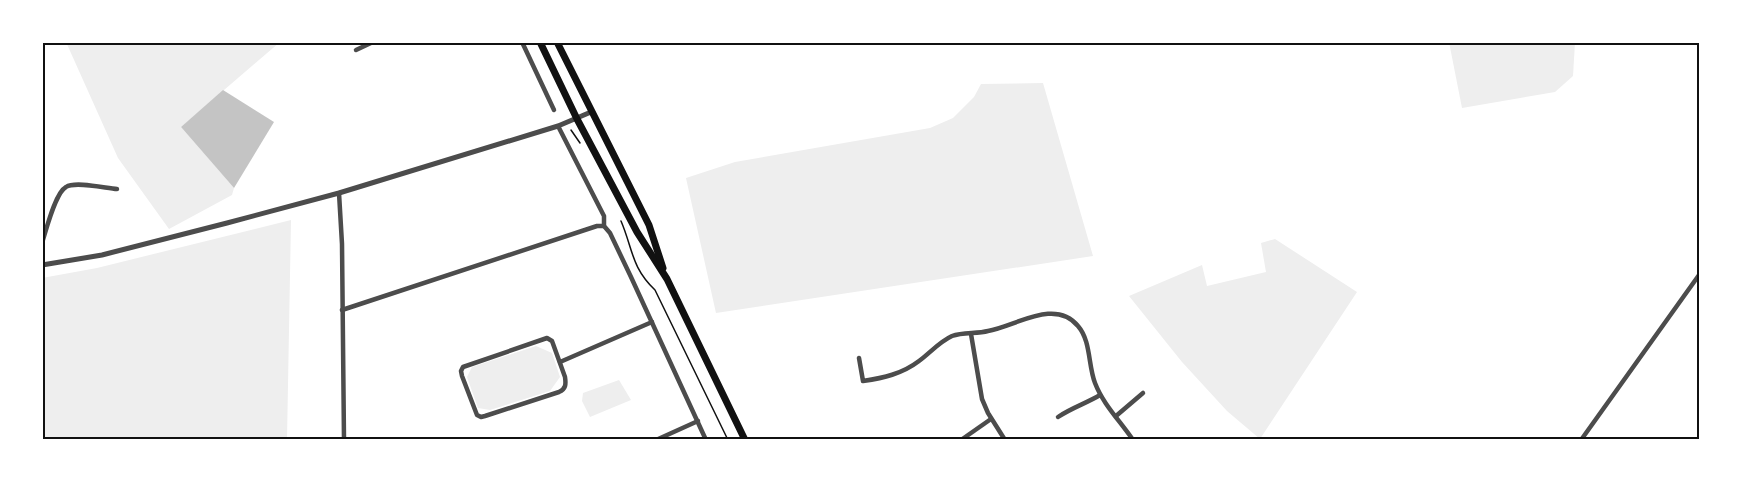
<svg xmlns="http://www.w3.org/2000/svg" width="1741" height="482" viewBox="0 0 1741 482" font-family="'Sofia Sans Condensed',sans-serif">
	<style>
		.green { fill: #eee }
		.building { fill: #c4c4c4 }
		.lines { fill: none; stroke-linecap: round; stroke-linejoin: round }
		.path { stroke: #111; stroke-width: 1.5 }
		.minor { stroke: #4c4c4c; stroke-width: 4.5 }
		.tertiary { stroke: #4c4c4c; stroke-width: 5 }
		.primary { stroke: #111; stroke-width: 7 }
		.neatline { fill: none; stroke: #111; stroke-width: 2 }
	</style>
	<rect width="100%" height="100%" fill="#fff"/>
	<!-- green -->
	<g class="green">
		<path d="M 66,42 L 280,42 L 181,127 L 234,188 L 232,195 L 169,229 L 118,158 Z"/>
		<path d="M 1449,42 L 1575,42 L 1573,76 L 1555,92 L 1462,108 Z"/>
		<path d="M 1043,83 L 1093,256 L 716,313 L 686,178 L 735,162 L 930,128 L 953,118 L 974,97 L 981,84 Z"/>
		<path d="M 291,220 L 287,440 L 42,440 L 42,278 L 97,268 Z"/>
		<path d="M 1275,239 L 1357,292 L 1260,439 L 1227,411 L 1182,362 L 1129,296 L 1202,265 L 1207,286 L 1266,272 L 1261,243 Z"/>
		<path d="M 536,346 L 552,353 L 560,377 L 550,391 L 490,410 L 478,408 L 467,377 L 472,367 Z"/>
		<path d="M 619,380 L 631,400 L 590,417 L 582,401 L 583,393 Z"/>
	</g>
	<!-- building -->
	<path class="building" d="M 223,90 L 274,122 L 234,188 L 181,127 Z"/>
	<g class="lines">
		<!-- path -->
		<g class="path">
			<path d="M 571,130 L 580,143"/>
			<path d="M 621,221 C 633,249 631,267 655,290 L 728,440"/>
		</g>
		<!-- minor -->
		<g class="minor">
			<path d="M 522,42 L 554,110"/>
			<path d="M 1697,42 L 1699,43"/>
			<path d="M 356,50 L 373,42"/>
			<path d="M 558,126 L 604,216 L 604,226 L 610,233 L 631,277 L 706,440"/>
			<path d="M 339,193 L 342,244 L 344,440"/>
			<path d="M 42,243 C 46,231 55,193 66,187 C 75,181 105,188 117,189"/>
			<path d="M 342,310 L 597,226 L 604,226"/>
			<path d="M 971,334 L 982,399 L 988,413 L 1005,440"/>
			<path d="M 547,338 L 552,341 L 565,377 C 566,384 566,389 559,392 L 485,416 L 481,417 L 477,415 L 462,376 L 461,371 L 463,367 Z"/>
			<path d="M 859,358 L 863,381 C 883,378 902,374 919,361 C 930,353 939,342 952,336 C 963,332 977,334 988,331 C 1016,326 1055,298 1078,326 C 1091,341 1088,365 1095,383 C 1103,404 1120,421 1133,440"/>
			<path d="M 560,362 L 652,322"/>
			<path d="M 1116,416 L 1143,393"/>
			<path d="M 1058,417 C 1071,408 1087,403 1100,395"/>
			<path d="M 656,440 L 698,421"/>
			<path d="M 961,440 L 991,419"/>
			<path d="M 1581,440 L 1699,275"/>
		</g>
		<!-- tertiary -->
		<path class="tertiary" d="M 42,265 L 102,255 L 227,223 L 339,193 L 558,126 L 591,112"/>
		<!-- primary -->
		<g class="primary">
			<path d="M 540,42 L 577,119 L 637,232 L 667,279 L 745,440"/>
			<path d="M 557,42 L 649,225 L 663,268"/>
		</g>
	</g>
	<!-- border -->
	<rect width="1741" height="482" fill="none" stroke="#ffffff" stroke-width="87"/>
	<rect x="44" y="44" width="1654" height="394" class="neatline"/>
</svg>
